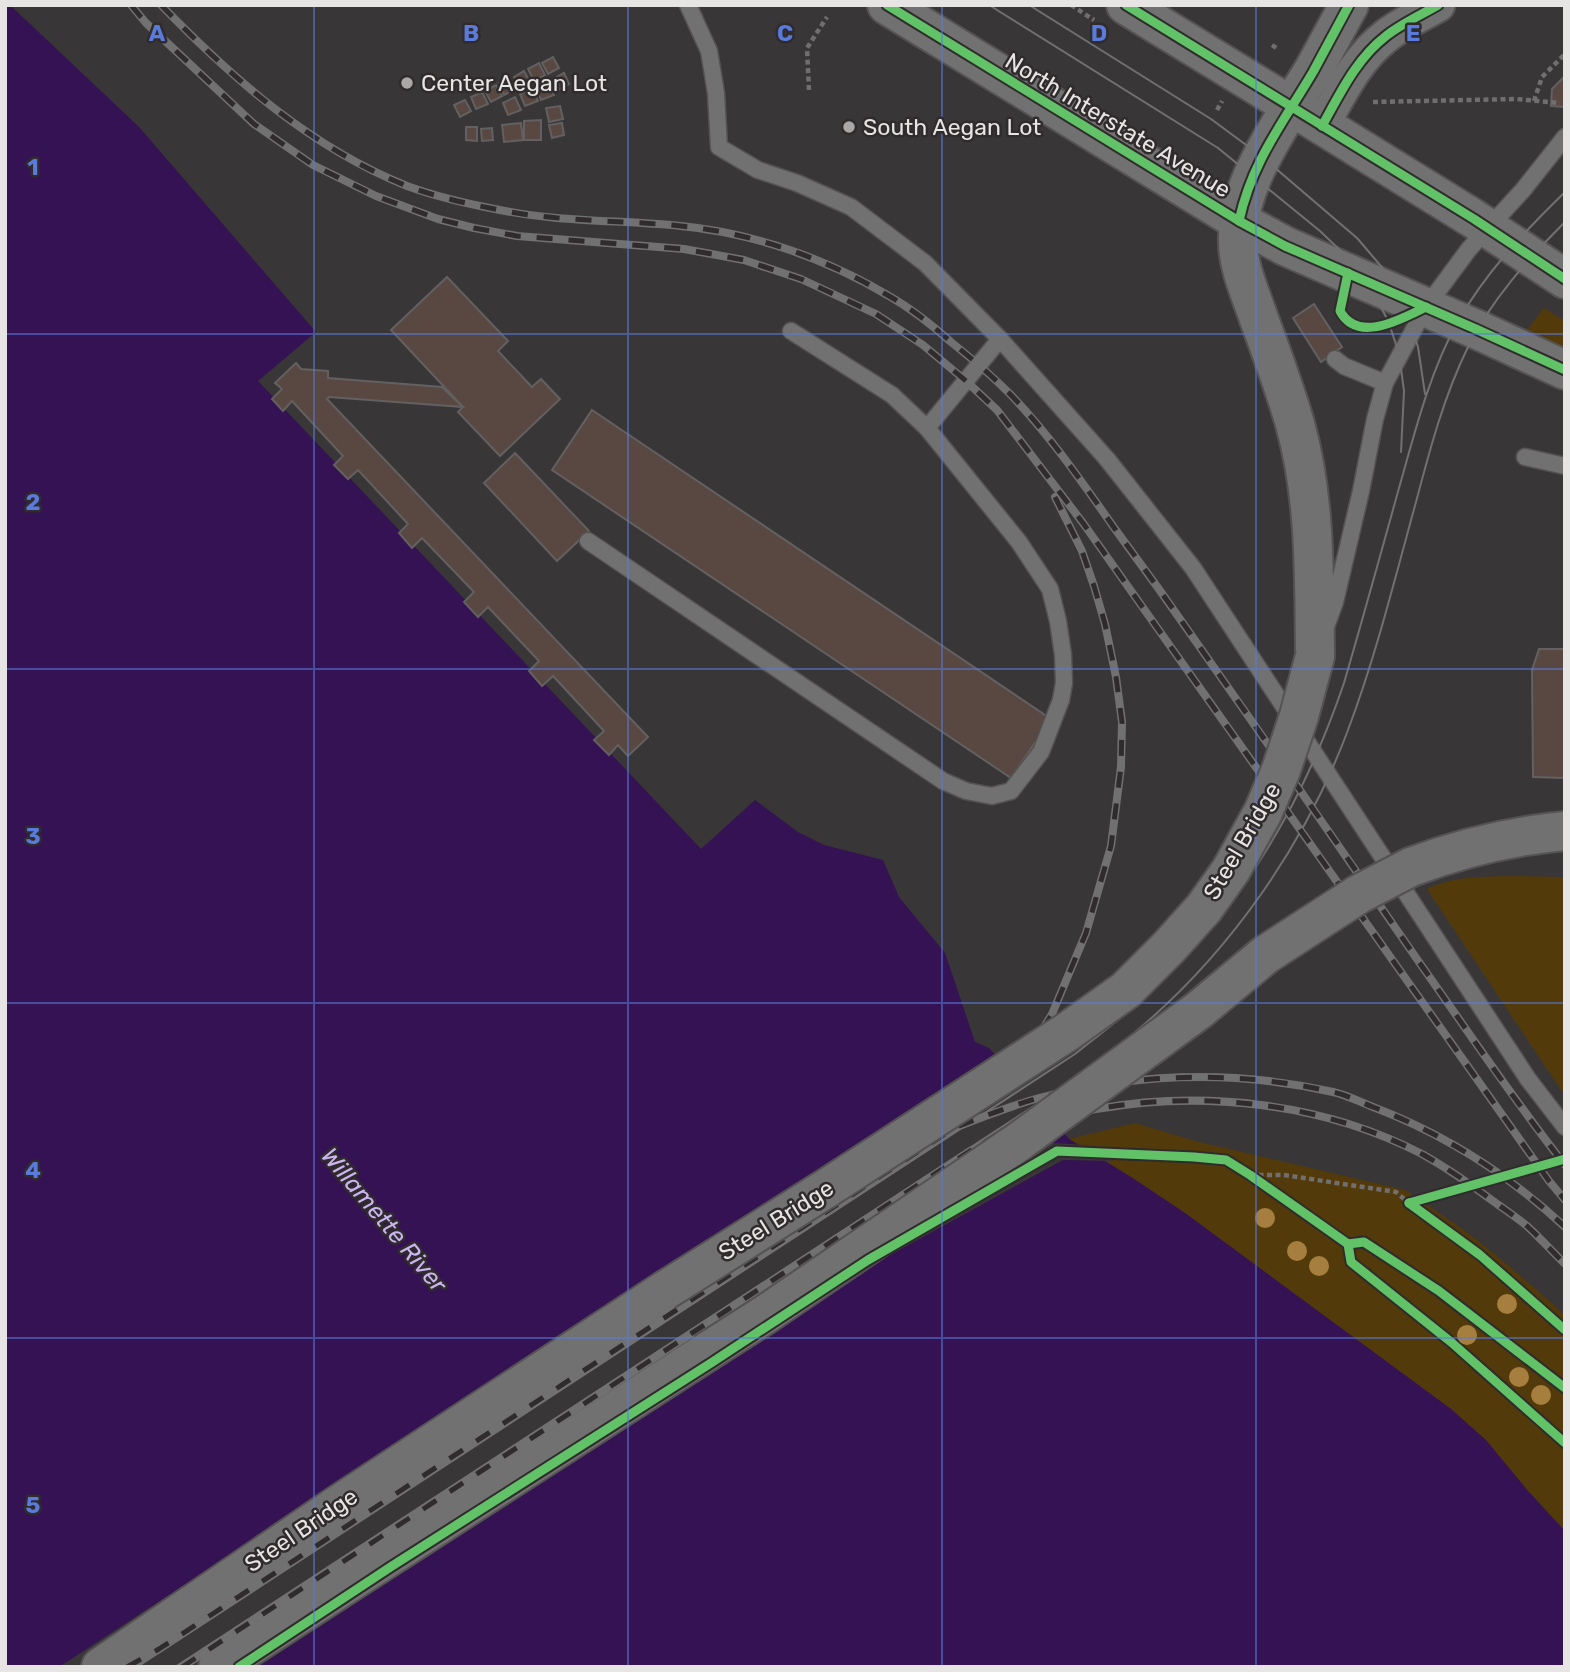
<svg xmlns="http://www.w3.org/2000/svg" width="1570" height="1672" viewBox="0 0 1570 1672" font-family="Rubik,sans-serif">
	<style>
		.green { fill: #533a0a }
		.water { fill: #341253 }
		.pier { fill: #393637 }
		.building { fill: #594841; stroke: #636061; stroke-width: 2 }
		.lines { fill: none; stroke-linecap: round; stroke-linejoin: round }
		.service-casing { stroke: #545252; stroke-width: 19 }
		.minor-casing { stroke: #545252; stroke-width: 37 }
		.tertiary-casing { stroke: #545252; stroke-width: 42 }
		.secondary-casing { stroke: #545252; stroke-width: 42 }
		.path { stroke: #706e6e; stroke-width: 4.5; stroke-dasharray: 5 3.5; stroke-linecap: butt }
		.service { stroke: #727171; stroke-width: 16 }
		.minor { stroke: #727171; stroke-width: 33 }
		.tertiary { stroke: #727171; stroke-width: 38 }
		.secondary { stroke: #727171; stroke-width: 38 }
		.tram { stroke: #727171; stroke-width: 2 }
		.rail-casing { stroke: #727171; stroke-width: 8 }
		.rail { stroke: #302b2c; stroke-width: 5; stroke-dasharray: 16; stroke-linecap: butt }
		.secondary-bridge-casing { stroke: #545252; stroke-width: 42; stroke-linecap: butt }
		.secondary-bridge { stroke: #727171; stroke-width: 38 }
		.cycleway-casing { stroke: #302b2c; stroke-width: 13 }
		.cycleway { stroke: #61c268; stroke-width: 9 }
		.tree { fill: #a67f3e }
		.grid { fill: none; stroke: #5a7bdc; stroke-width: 2; stroke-opacity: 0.55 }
		.poi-dot { fill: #aaa7a7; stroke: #302b2c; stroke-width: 2.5 }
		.labels { text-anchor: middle; stroke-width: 5; stroke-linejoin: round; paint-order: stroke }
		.poi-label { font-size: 23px; fill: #e7e4e4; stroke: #302b2c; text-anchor: start }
		.street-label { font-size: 23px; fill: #e7e4e4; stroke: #302b2c }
		.water-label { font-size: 24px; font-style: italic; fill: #cbb4f2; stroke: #302b2c }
		.grid-label { font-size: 23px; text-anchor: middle; font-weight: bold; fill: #5a7bdc; stroke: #302b2c; stroke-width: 5; stroke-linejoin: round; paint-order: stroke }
	</style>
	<rect width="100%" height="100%" fill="#393637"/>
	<!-- green -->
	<g class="green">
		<path d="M 1544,308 L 1565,321 L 1565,350 L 1527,330 Z"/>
		<path d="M 1516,876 L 1565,877 L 1565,1096 L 1427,889 C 1455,875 1485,877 1516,876 Z"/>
		<path d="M 1135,1123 L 1195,1141 L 1405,1190 C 1429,1206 1453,1222 1477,1240 C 1507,1264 1536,1289 1565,1315 L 1565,1531 L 1451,1409 L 1185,1213 L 1131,1177 L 1069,1139 Z"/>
	</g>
	<!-- water -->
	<path class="water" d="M 5,5 L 10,5 L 139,127 L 316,332 L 258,381 L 701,849 L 755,800 L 798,832 L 824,845 L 883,860 L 899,897 L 945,953 L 975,1042 L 989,1048 L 1069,1139 L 1131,1177 L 1185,1213 L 1451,1409 L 1486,1440 L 1528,1491 L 1565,1531 L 1565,1667 L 5,1667 Z"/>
	<!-- pier -->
	<path class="pier" d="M 998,1052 L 1067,1131 L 1053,1143 L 1086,1145 L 1113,1161 L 1063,1160 L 874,1264 L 258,1667 L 59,1667 Z"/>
	<!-- building -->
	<g class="building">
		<path d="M 553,57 L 559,68 L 548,74 L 542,63 Z"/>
		<path d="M 539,63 L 545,75 L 534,81 L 528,69 Z"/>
		<path d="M 524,71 L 530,82 L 520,88 L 514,77 Z"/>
		<path d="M 564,73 L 569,84 L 558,90 L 553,79 Z"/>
		<path d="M 1565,76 L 1565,107 L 1551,106 L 1552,89 Z"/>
		<path d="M 509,78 L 515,89 L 504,95 L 499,83 Z"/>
		<path d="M 548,82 L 554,95 L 541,100 L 536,88 Z"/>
		<path d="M 496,85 L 502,96 L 491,102 L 485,91 Z"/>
		<path d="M 533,89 L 538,101 L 525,106 L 520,94 Z"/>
		<path d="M 482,92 L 488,104 L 476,109 L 471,97 Z"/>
		<path d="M 515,97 L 521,110 L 508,115 L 503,103 Z"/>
		<path d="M 465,100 L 471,111 L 460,117 L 454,105 Z"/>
		<path d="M 560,106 L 563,119 L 549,122 L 546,108 Z"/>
		<path d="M 541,120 L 541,140 L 524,140 L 524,121 Z"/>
		<path d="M 521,123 L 523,140 L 504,142 L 502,125 Z"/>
		<path d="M 562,123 L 564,135 L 552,138 L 549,125 Z"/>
		<path d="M 466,127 L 477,127 L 477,141 L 466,140 Z"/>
		<path d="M 492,128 L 493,140 L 482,141 L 481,129 Z"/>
		<path d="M 447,277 L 508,341 L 498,351 L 532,387 L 541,379 L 560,399 L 500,456 L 458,412 L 463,407 L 391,330 Z"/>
		<path d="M 1314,304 L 1342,347 L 1321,362 L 1293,318 Z"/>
		<path d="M 296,363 L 301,369 L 328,371 L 328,378 L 442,387 L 463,407 L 329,397 L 327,399 L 648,737 L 628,756 L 618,745 L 609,755 L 594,740 L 604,731 L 553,676 L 542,686 L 529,671 L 539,661 L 488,607 L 478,617 L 464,602 L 474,592 L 422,538 L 412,548 L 399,533 L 408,524 L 358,470 L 348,479 L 334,465 L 343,456 L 292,401 L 283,411 L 272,399 L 282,389 L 275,383 Z"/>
		<path d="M 592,410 L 1051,719 L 1011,778 L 552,470 Z"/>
		<path d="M 515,453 L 589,531 L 557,561 L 484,483 Z"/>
		<path d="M 1539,649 L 1565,649 L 1565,778 L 1533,777 L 1532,670 Z"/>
	</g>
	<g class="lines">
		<!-- service casing -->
		<g class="service-casing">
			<g id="service">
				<path d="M 688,5 L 709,51 L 716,93 L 719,147 L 758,170 L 797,183 L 851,207 L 925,263 L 1000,339 L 1107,459 L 1193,568 L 1528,1079 L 1565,1127"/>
				<path d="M 1335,359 L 1344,366 L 1385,383"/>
				<path d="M 927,428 L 1000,339"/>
				<path d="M 1525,457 L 1565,466"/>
				<path d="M 588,541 L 943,781 L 966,791 L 992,796 L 1011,791 L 1041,752 L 1061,700 L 1064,683 L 1063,655 L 1058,621 L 1050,589 L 1019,542 L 927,428 L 892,395 L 791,331"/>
				<path d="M 1327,624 L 1335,602 L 1361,491 L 1375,419 L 1385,383 L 1426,307 L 1469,249 L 1523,190 L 1565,137"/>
			</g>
		</g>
		<!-- minor casing -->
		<g class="minor-casing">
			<path id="minor" d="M 1322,126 C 1340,94 1356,59 1386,36 C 1401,24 1421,15 1438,5"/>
		</g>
		<!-- tertiary casing -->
		<g class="tertiary-casing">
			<g id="tertiary">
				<path d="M 887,5 L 1239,221 L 1285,246 L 1478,330 L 1565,370"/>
				<path d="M 1126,5 L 1291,106 L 1313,71 L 1349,5"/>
			</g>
		</g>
		<!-- secondary casing -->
		<g class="secondary-casing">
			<g id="secondary">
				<path d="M 1315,656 C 1314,578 1316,499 1295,424 C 1285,389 1272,354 1259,319 C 1250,292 1237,266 1238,237 C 1239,189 1267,147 1291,106 L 1474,219 L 1565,279"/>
				<path d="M 1411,867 C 1461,848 1511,836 1565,831"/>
				<path d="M 101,1667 L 341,1503 L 664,1291"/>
				<path d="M 218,1667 L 705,1353"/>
			</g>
		</g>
		<!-- path -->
		<g class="path">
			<path d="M 1071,5 L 1094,20"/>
			<path d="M 1272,45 L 1278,49"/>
			<path d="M 809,90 L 807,48 L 827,17"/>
			<path d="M 1534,101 L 1542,77 L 1565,54"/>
			<path d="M 1373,102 L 1516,99 L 1560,103"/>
			<path d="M 1217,110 L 1222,101"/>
			<path d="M 1250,1175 L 1284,1175 L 1396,1192 L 1409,1203"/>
		</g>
		<!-- service -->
		<use href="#service" class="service"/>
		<!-- minor -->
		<use href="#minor" class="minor"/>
		<!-- tertiary -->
		<use href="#tertiary" class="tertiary"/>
		<!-- secondary -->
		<use href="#secondary" class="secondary"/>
		<!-- tram -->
		<g class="tram">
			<path d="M 989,5 L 1218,148 L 1320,231 L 1343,253 L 1357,269 L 1375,295 L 1389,323 L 1399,354 L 1404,391 L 1401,452"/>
			<path d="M 1029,5 L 1211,119 L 1261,156 L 1357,238 L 1386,272 L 1406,311 L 1418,347 L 1425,394"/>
			<path d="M 137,1667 L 1075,1054 C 1101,1033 1129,1013 1153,989 C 1246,900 1303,803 1344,683 C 1363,618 1381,553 1399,488 C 1415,432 1429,374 1457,323 C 1485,273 1524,232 1565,192"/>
			<path d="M 175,1667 L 1040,1102 C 1072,1080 1104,1058 1134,1033 C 1229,954 1305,845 1348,730 C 1376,656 1395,578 1416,502 C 1430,449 1444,396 1468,347 C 1492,299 1528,259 1565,222"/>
		</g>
		<!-- rail casing -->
		<g class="rail-casing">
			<g id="rail">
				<path d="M 131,5 L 146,23 L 254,124 L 313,165 L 376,196 L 438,219 L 474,228 L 517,236 L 684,249 L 744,260 L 801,279 L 876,314 L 923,345 L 966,381 L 997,410 L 1083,523 L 1549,1181 L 1565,1200"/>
				<path d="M 161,5 C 233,79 310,147 407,186 C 437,197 468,204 500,210 C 559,222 621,220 681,226 C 754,233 827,259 889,296 C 912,309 932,325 951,342 C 971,358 991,375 1009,393 C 1049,434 1082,482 1115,529 C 1144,568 1172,607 1199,646 C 1273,751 1346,856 1419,962 C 1467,1030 1513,1099 1565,1165"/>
				<path d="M 955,1121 L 969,1112 L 1016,1073 L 1052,1014 L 1086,933 L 1111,846 L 1121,767 L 1122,722 L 1116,677 L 1105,624 L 1094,586 L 1082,551 L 1055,497"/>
				<path d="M 127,1667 L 159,1649 L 954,1128 C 982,1117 1010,1106 1039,1098 C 1136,1073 1236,1070 1333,1092 C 1347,1095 1360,1102 1373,1107 C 1444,1134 1509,1175 1565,1227"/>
				<path d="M 182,1667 L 970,1151 C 1010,1132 1052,1116 1096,1109 C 1205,1090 1323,1103 1422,1154 C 1447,1168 1470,1184 1493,1201 C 1504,1209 1516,1217 1527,1226 C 1540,1238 1552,1251 1565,1264"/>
			</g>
		</g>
		<!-- rail -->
		<use href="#rail" class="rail"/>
		<!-- secondary-bridge casing -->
		<g class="secondary-bridge-casing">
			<g id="secondary-bridge">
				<path d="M 664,1291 L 827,1188 L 1067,1032 L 1126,990 L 1169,947 L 1204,908 L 1231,870 L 1263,812 L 1281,770 L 1299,716 L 1315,656"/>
				<path d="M 705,1353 L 766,1314 L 1017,1143 L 1199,1010 L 1265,955 L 1359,894 L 1411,867"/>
			</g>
		</g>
		<!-- secondary-bridge -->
		<use href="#secondary-bridge" class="secondary-bridge"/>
		<!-- cycleway casing -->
		<g class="cycleway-casing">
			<g id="cycleway">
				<path d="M 887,5 L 1239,221 L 1285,246 L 1478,330 L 1565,370"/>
				<path d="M 1126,5 L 1474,219 L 1565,279"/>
				<path d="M 1322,126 C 1340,94 1356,59 1386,36 C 1401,24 1421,15 1438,5"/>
				<path d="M 1239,221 C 1252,161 1283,123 1313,72 C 1325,50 1337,27 1349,5"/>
				<path d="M 1348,273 L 1340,311 C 1358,344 1401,319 1426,307"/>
				<path d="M 1409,1203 L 1480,1255 L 1565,1330"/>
				<path d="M 1409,1203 L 1565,1159"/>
				<path d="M 1348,1244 L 1351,1262 L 1451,1342 L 1565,1443"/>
				<path d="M 239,1667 L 392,1566 L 711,1363 L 868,1260 L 1057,1151 L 1194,1157 L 1226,1160 L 1250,1175 L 1348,1244 L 1364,1242 L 1439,1291 L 1565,1388"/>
			</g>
		</g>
		<!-- cycleway -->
		<use href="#cycleway" class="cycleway"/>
	</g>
	<!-- trees -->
	<g class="tree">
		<circle cx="1265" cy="1218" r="10"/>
		<circle cx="1297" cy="1251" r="10"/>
		<circle cx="1319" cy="1266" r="10"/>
		<circle cx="1507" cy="1304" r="10"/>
		<circle cx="1467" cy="1335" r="10"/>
		<circle cx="1519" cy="1377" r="10"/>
		<circle cx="1541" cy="1395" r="10"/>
	</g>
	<!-- grid -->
	<path class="grid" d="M 314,5 L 314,1667M 628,5 L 628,1667M 942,5 L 942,1667M 1256,5 L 1256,1667M 5,334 L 1565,334M 5,669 L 1565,669M 5,1003 L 1565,1003M 5,1338 L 1565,1338"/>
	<!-- markers -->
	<g class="poi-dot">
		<circle cx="407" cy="83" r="7"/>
		<circle cx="849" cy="127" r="7"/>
	</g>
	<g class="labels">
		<!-- poi labels -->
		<g class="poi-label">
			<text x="421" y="91">Center Aegan Lot</text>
			<text x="863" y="135">South Aegan Lot</text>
		</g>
		<!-- street labels -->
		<g class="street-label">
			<text transform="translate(1118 125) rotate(31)" y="8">North Interstate Avenue</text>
			<text transform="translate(1242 841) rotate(-60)" y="8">Steel Bridge</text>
			<text transform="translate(776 1220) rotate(-32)" y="8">Steel Bridge</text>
			<text transform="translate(301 1530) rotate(-34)" y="8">Steel Bridge</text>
		</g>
		<!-- water labels -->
		<g class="water-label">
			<text transform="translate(384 1220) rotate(50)" y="8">Willamette River</text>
		</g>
	</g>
	<g class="grid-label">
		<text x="157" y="41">A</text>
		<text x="471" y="41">B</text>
		<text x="785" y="41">C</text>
		<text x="1099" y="41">D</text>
		<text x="1413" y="41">E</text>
		<text x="33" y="175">1</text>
		<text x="33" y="510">2</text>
		<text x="33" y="844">3</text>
		<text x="33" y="1178">4</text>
		<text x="33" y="1513">5</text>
	</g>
	<!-- border -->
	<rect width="1570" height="1672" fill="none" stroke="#e7e4e4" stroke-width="14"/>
</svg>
